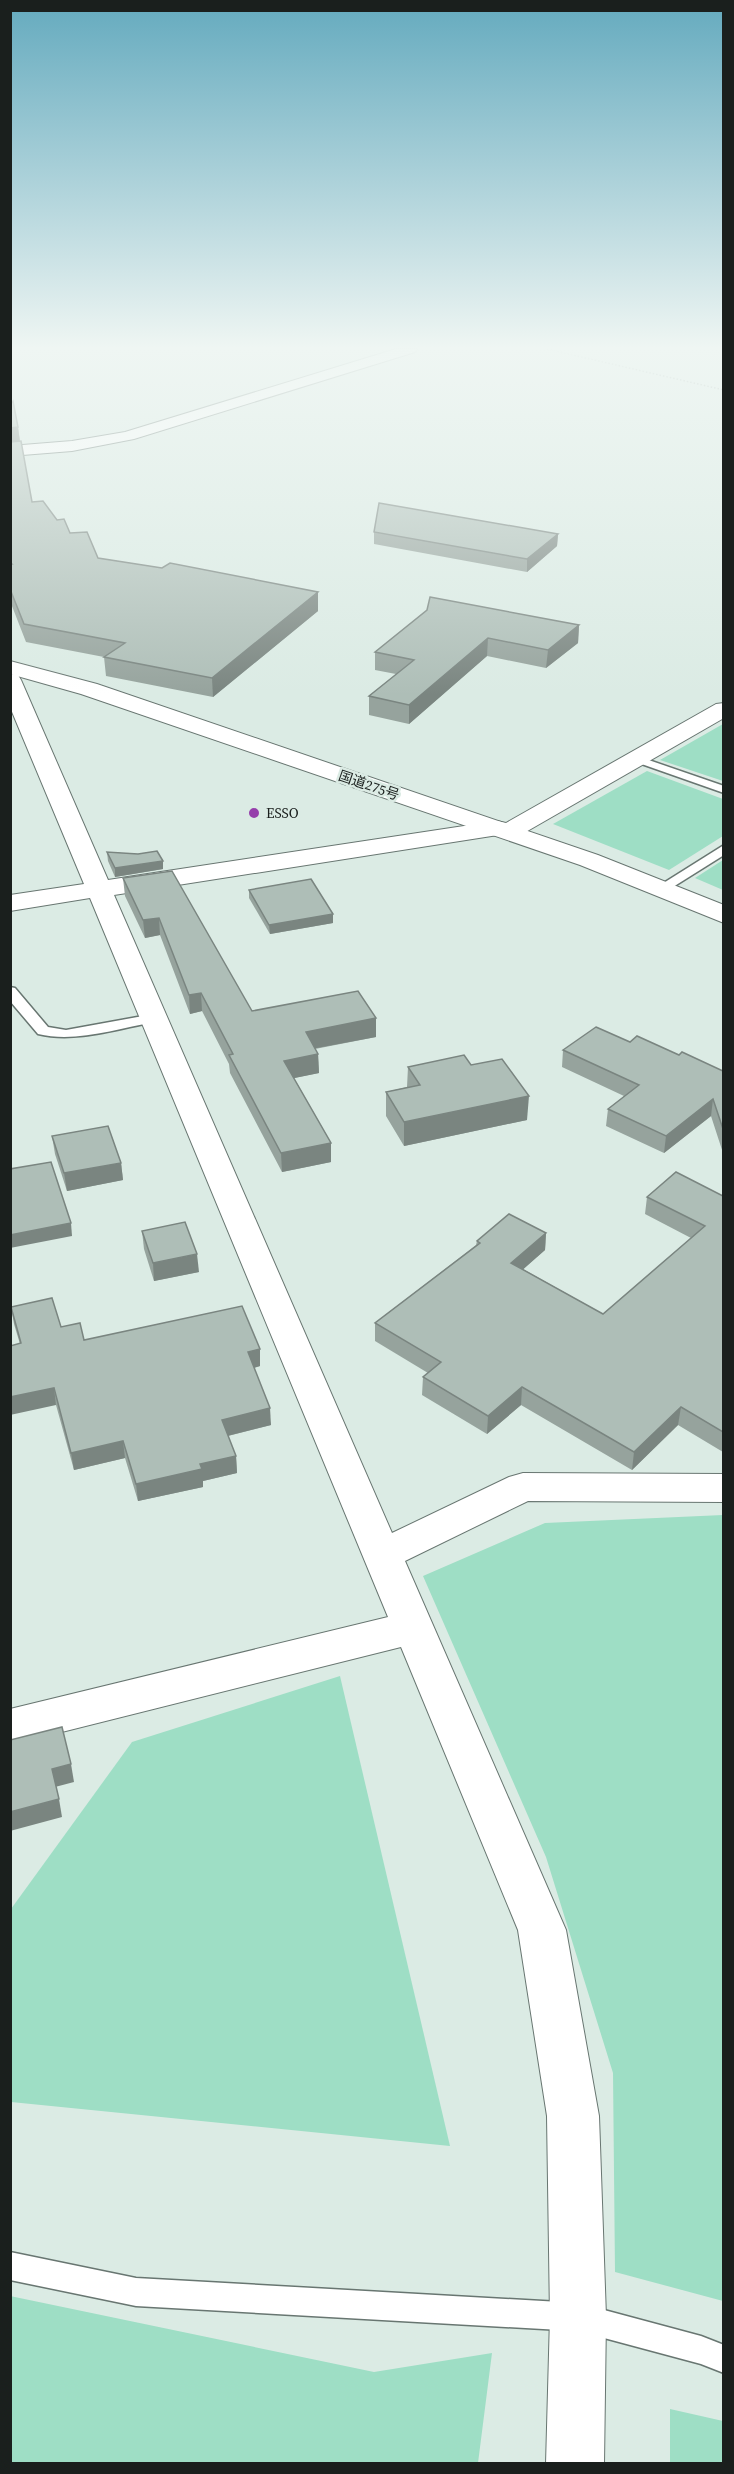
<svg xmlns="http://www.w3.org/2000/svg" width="734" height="2474" viewBox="0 0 734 2474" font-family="'Source Serif 4','Noto Sans JP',serif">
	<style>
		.green { fill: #9edec5 }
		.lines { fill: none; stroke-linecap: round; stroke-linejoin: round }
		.service-casing { stroke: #687671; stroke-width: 3 }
		.minor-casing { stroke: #687671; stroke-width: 2 }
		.trunk-casing { stroke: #687671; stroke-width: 2 }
		.path { stroke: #919d98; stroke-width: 1.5; stroke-dasharray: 1.5 2; stroke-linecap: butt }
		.service { fill: #fff; fill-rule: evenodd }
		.minor { fill: #fff; fill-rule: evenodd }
		.trunk { fill: #fff; fill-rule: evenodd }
		.wall { fill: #96a39d }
		.shaded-wall { fill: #7a8580 }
		.building { fill: #aebeb7; stroke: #7a8580; stroke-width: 1.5 }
		.poi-dot { fill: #953eab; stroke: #dbebe4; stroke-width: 2 }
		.labels { text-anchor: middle; stroke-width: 5; stroke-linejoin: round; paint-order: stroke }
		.far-street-label { font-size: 14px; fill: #1a1f1d; stroke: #dbebe4 }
		.far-poi-label { font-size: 14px; fill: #1a1f1d; stroke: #dbebe4; text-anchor: start }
	</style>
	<rect width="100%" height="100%" fill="#dbebe4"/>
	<!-- green -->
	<g class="green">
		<path d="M 723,724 L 723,781 L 660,760 Z"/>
		<path d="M 647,771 L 723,799 L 723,836 L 669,870 L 553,824 Z"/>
		<path d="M 723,860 L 723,890 L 695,878 Z"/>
		<path d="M 723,1515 L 724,1515 L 723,2301 L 615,2272 L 613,2073 L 546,1857 L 423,1576 L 545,1523 Z"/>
		<path d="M 340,1676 L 450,2146 L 11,2102 L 11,1909 L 132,1742 Z"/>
		<path d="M 10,2296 L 374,2372 L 492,2353 L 478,2463 L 11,2463 Z"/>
		<path d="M 670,2409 L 723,2421 L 723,2463 L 670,2463 Z"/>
	</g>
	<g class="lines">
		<!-- service casing -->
		<g class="service-casing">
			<g id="service">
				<path d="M 637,756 L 724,786 L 724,793 L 633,761 L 631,759 Z"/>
				<path d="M 724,845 L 724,855 L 665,892 L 655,892 L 654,889 Z"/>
				<path d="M 10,987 L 15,988 L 48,1027 L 66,1030 L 154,1014 L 161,1018 L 154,1022 C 117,1029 75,1043 38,1034 L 10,1001 Z"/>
				<path d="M 10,2252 L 136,2278 L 578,2303 L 701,2336 L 724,2345 L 724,2373 L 701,2364 L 578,2331 L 136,2306 L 10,2280 Z"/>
			</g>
		</g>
		<!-- minor casing -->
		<g class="minor-casing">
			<g id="minor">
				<path d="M 396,349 L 417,349 L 415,352 L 134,439 L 72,451 L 10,456 L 10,446 L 72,441 L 125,432 Z"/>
				<path d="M 10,674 L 18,675 L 21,680 L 108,880 L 497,821 L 506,823 L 716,704 L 724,703 L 724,718 L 517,837 L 508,839 L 498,835 L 114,895 L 392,1533 L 509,1477 L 523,1473 L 724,1474 L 724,1502 L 528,1501 L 405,1561 L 566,1930 L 599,2116 L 606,2317 L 604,2464 L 546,2464 L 550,2317 L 547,2116 L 518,1930 L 401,1647 L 10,1745 L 10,1709 L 388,1617 L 90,898 L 10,911 L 10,895 L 84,884 L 10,707 Z"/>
			</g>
		</g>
		<!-- trunk casing -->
		<g class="trunk-casing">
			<path id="trunk" d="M 10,661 L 97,684 L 598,855 L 724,905 L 724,923 L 580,865 L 81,694 L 10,674 Z"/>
		</g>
		<!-- path -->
		<path class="path" d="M 547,349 L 724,390"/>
		<!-- service -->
		<use href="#service" class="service"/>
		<!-- minor -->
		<use href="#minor" class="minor"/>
		<!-- trunk -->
		<use href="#trunk" class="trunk"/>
	</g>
	<!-- wall -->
	<g class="wall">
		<path d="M 10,405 L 18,427 L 20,441 L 32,502 L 57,520 L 70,533 L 98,558 L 318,592 L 318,611 L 213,697 L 106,676 L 104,657 L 26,642 L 10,601 Z"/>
		<path d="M 374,532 L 558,534 L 557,546 L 527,572 L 374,544 Z"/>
		<path d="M 579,625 L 578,643 L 546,668 L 487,656 L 409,724 L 369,715 L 369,696 L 396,674 L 375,670 L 375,652 Z"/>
		<path d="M 107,852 L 138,854 L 163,861 L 163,869 L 115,877 L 108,861 Z"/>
		<path d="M 123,878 L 252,1011 L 376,1018 L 376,1037 L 315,1049 L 318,1054 L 319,1073 L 294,1078 L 331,1143 L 331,1162 L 282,1172 L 230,1073 L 229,1064 L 202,1011 L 190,1014 L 160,935 L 145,938 L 125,896 Z"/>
		<path d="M 249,890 L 333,914 L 333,923 L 270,934 L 249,898 Z"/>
		<path d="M 630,1042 L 679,1055 L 723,1071 L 723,1153 L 711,1116 L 664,1153 L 606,1126 L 608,1109 L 624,1096 L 562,1067 L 563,1050 Z"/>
		<path d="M 471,1065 L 527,1120 L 404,1146 L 386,1116 L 386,1092 L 407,1087 L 408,1067 Z"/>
		<path d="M 52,1136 L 121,1163 L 123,1180 L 67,1191 L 55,1154 Z"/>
		<path d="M 723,1196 L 723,1452 L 678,1425 L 632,1470 L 521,1405 L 487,1434 L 422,1395 L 423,1377 L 428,1373 L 375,1341 L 375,1323 L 476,1245 L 477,1241 L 546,1233 L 545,1250 L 523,1269 L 603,1314 L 691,1238 L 645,1214 L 647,1197 Z"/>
		<path d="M 142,1231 L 199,1272 L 154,1281 L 144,1249 Z"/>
		<path d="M 11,1307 L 61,1327 L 84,1340 L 260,1366 L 254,1368 L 271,1425 L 228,1436 L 236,1456 L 237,1473 L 203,1481 L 203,1487 L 138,1501 L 125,1458 L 74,1470 L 56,1405 L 20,1344 L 14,1324 Z"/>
	</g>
	<!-- shaded-wall -->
	<g class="shaded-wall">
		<path d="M 18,427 L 20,443 L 10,444 L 10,428 Z"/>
		<path d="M 558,534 L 557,546 L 527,572 L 527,559 Z"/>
		<path d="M 318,592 L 318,611 L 213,697 L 212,678 Z"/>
		<path d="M 579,625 L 578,643 L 546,668 L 548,650 Z"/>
		<path d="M 488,638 L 487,656 L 409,724 L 409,705 Z"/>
		<path d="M 163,861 L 163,869 L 115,877 L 115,868 Z"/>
		<path d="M 333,914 L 333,923 L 270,934 L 269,925 Z"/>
		<path d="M 159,918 L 160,935 L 145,938 L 143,920 Z"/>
		<path d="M 201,993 L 202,1011 L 190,1014 L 189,995 Z"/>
		<path d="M 376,1018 L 376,1037 L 306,1050 L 306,1032 Z"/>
		<path d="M 318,1054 L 319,1073 L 285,1080 L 284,1061 Z"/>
		<path d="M 529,1096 L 527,1120 L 404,1146 L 404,1122 Z"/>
		<path d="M 713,1099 L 711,1116 L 664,1153 L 666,1136 Z"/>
		<path d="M 331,1143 L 331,1162 L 282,1172 L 281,1153 Z"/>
		<path d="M 121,1163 L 123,1180 L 67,1191 L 64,1173 Z"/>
		<path d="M 71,1223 L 72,1236 L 10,1248 L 10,1235 Z"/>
		<path d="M 546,1233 L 545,1250 L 510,1281 L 511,1263 Z"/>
		<path d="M 197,1254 L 199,1272 L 154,1281 L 153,1263 Z"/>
		<path d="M 260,1349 L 260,1366 L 249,1369 L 248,1352 Z"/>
		<path d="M 522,1387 L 521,1405 L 487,1434 L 488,1416 Z"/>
		<path d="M 54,1388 L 56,1405 L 10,1415 L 10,1397 Z"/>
		<path d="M 681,1407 L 678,1425 L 632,1470 L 634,1452 Z"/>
		<path d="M 270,1408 L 271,1425 L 223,1437 L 222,1420 Z"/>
		<path d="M 123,1441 L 125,1458 L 74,1470 L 71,1453 Z"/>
		<path d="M 236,1456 L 237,1473 L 203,1481 L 203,1487 L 138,1501 L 136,1484 L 200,1464 Z"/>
		<path d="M 71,1764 L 74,1782 L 55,1787 L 52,1769 Z"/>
		<path d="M 59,1799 L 62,1817 L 10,1831 L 10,1812 Z"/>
	</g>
	<!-- building -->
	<g class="building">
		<path d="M 13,401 L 18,427 L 10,428 L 10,405 Z"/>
		<path d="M 21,441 L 32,502 L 43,501 L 57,520 L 64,519 L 70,533 L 87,532 L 98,558 L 162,568 L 170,563 L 318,592 L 212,678 L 104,657 L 125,643 L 24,624 L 10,589 L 10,564 L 12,564 L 10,562 L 10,442 Z"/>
		<path d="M 379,503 L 558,534 L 527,559 L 374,532 Z"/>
		<path d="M 430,597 L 579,625 L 548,650 L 488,638 L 409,705 L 369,696 L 414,660 L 375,652 L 427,610 Z"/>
		<path d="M 157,851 L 163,861 L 115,868 L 107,852 L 138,854 Z"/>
		<path d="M 172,871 L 252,1011 L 358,991 L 376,1018 L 306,1032 L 318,1054 L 284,1061 L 331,1143 L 281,1153 L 229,1055 L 233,1054 L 201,993 L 189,995 L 159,918 L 143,920 L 123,878 Z"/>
		<path d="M 311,879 L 333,914 L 269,925 L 249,890 Z"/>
		<path d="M 596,1027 L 630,1042 L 637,1036 L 679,1055 L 682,1052 L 723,1071 L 723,1129 L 713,1099 L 666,1136 L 608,1109 L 639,1085 L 563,1050 Z"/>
		<path d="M 464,1055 L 471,1065 L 502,1059 L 529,1096 L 404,1122 L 386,1092 L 420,1085 L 408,1067 Z"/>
		<path d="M 108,1126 L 121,1163 L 64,1173 L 52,1136 Z"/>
		<path d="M 51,1162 L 71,1223 L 10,1235 L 10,1169 Z"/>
		<path d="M 676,1172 L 723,1196 L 723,1432 L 681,1407 L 634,1452 L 522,1387 L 488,1416 L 423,1377 L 441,1362 L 375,1323 L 480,1243 L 477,1241 L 509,1214 L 546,1233 L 511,1263 L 603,1314 L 705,1226 L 647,1197 Z"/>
		<path d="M 185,1222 L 197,1254 L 153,1263 L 142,1231 Z"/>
		<path d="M 52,1298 L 61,1327 L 80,1323 L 84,1340 L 242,1306 L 260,1349 L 248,1352 L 270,1408 L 222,1420 L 236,1456 L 200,1464 L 202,1469 L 136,1484 L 123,1441 L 71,1453 L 54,1388 L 10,1397 L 10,1346 L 21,1343 L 11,1307 Z"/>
		<path d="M 62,1727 L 71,1764 L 52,1769 L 59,1799 L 10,1812 L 10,1740 Z"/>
	</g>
	<!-- sky -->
	<linearGradient id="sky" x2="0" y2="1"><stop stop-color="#64aabe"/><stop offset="0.5" stop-color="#eff6f3"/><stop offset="1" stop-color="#eff6f3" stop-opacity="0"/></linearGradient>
	<rect width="734" height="695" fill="url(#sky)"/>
	<!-- markers -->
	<circle class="poi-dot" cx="254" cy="813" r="6"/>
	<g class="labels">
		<!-- far-street labels -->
		<g class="far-street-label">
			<text transform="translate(369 785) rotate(19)" y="5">国道275号</text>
		</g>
		<!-- far-poi labels -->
		<g class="far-poi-label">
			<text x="266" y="818">ESSO</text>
		</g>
	</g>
	<!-- border -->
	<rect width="734" height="2474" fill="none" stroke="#1a1f1d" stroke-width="24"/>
</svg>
